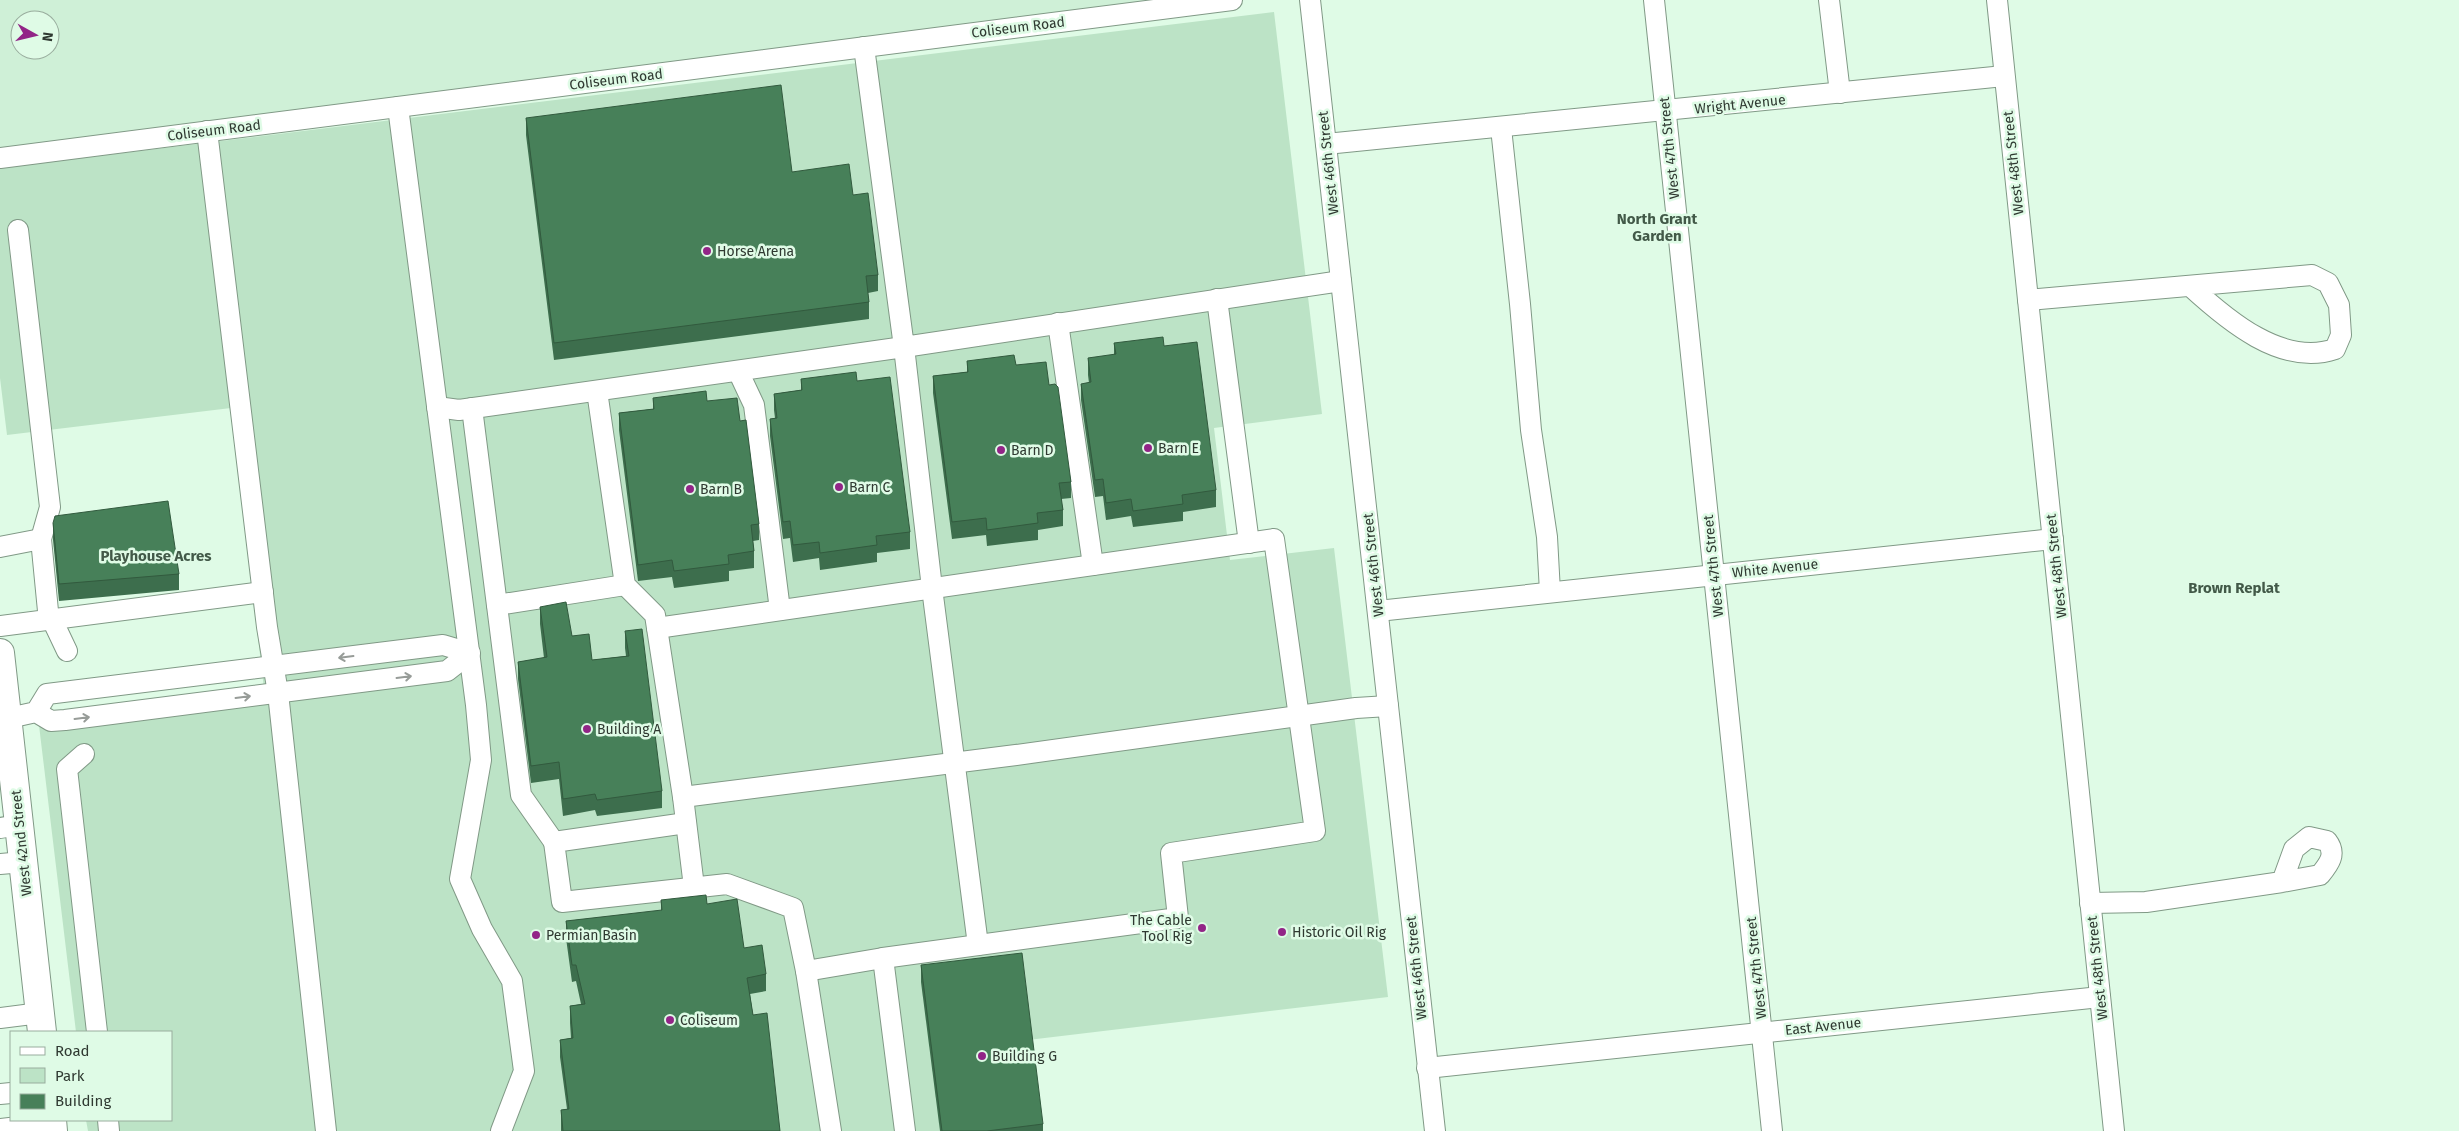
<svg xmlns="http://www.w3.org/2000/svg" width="2459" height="1131" viewBox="0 0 2459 1131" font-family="'Fira Sans',sans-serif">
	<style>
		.built { fill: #cff0d7; fill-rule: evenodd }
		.green { fill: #bce3c6 }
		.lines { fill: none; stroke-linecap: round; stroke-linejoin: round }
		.minor-casing { stroke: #809986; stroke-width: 22 }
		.highway-casing { stroke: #809986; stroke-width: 30 }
		.minor { stroke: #fff; stroke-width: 20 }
		.highway { stroke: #fff; stroke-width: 28 }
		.wall { fill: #3d6e4d }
		.building { fill: #478059; stroke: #325a3e }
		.oneway { stroke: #979c98 }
		.poi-dot { fill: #922587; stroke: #dffbe6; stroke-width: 2 }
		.labels { text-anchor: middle; stroke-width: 5; stroke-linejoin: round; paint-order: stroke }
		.street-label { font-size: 14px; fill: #2f3931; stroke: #dffbe6 }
		.poi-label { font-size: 14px; fill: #2f3931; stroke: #dffbe6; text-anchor: start }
		.neighbourhood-label { font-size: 15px; font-weight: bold; fill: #425948; stroke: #dffbe6 }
	</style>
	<rect width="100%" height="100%" fill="#dffbe6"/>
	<!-- built -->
	<path class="built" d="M 0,0 L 1245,0 L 0,158 ZM 20,20 L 50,20 L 50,50 L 20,50 Z"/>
	<!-- green -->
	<path class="green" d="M 1274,12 L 1322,414 L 1214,428 L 1230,560 L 1334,548 L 1388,997 L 1028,1040 L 1038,1131 L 88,1131 L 86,1120 L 171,1120 L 171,1032 L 76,1032 L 38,717 L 264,689 L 231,408 L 7,435 L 0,378 L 0,168 Z"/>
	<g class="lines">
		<!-- minor casing -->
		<g class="minor-casing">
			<g id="minor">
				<path d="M 1310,0 L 1435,1131"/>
				<path d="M 1654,0 L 1772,1131"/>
				<path d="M 1829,0 L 1840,93"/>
				<path d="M 1997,0 L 2114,1131"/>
				<path d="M 864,47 L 904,347 L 1341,281"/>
				<path d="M 398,107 L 476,705 L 481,760 L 460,879 L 482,929 L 512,981 L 524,1071 L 501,1131"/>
				<path d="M 1501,128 L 1520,304 L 1531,430 L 1547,537 L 1550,592"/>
				<path d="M 207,131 L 267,627 L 278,693 L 326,1131"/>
				<path d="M 1326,144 L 2004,76"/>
				<path d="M 0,158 L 1232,0"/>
				<path d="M 18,230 L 50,507 L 41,539 L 48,611 L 67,651"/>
				<path d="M 1217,299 L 1249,543"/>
				<path d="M 2028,300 L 2312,275 L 2328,283 L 2339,305 L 2341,335 L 2335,349 C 2282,367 2227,320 2190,286"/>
				<path d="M 1058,323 L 1093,565"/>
				<path d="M 738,371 L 754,405 L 780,610"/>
				<path d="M 597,391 L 625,585 L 655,615 L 683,797"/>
				<path d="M 437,407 L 459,410 L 904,347 L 932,588 L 978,945"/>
				<path d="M 472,408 L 521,795 L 554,842"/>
				<path d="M 0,547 L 41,539"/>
				<path d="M 497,605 L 625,585"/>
				<path d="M 1378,611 L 2053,539"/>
				<path d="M 0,626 L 263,592"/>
				<path d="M 657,628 L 1274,539 L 1315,831 L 1171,853 L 1178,918 L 883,958"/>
				<path d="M 0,720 L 36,712 L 51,721 L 65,720 L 447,671 L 470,653 L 443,645 L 47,694 L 36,712"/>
				<path d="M 84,754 L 67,769 L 97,1032"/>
				<path d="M 686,823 L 554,842 L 562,902 L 727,884 L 793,908 L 806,971 L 831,1131"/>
				<path d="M 0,828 L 19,825"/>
				<path d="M 0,864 L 23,862"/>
				<path d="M 694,887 L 683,797 L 1016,755 L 1356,708 L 1388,706"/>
				<path d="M 2090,903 L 2146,902 L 2282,882 L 2320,875 C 2329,864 2337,854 2327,841 L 2309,837 L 2294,849 L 2282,882"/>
				<path d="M 806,971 L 883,958 L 905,1131"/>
				<path d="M 0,1018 L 40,1013"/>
				<path d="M 1427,1068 L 2100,997"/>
				<path d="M 0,1094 L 11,1093"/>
				<path d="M 108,1120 L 109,1131"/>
				<path d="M 0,1129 L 52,1123"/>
			</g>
		</g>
		<!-- highway casing -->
		<g class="highway-casing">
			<g id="highway">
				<path d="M 0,653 L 42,1032"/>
				<path d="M 52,1120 L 53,1131"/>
			</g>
		</g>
		<!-- minor -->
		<use href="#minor" class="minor"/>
		<!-- highway -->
		<use href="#highway" class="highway"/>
	</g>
	<!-- wall -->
	<g class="wall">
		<path d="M 526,118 L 792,172 L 853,195 L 878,275 L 878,291 L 868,293 L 869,302 L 869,319 L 554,360 L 526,135 Z"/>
		<path d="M 1114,343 L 1164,346 L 1216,490 L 1216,507 L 1183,512 L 1183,521 L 1133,527 L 1131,516 L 1106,520 L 1103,496 L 1095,497 L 1081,400 L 1081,384 L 1089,383 L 1088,375 L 1088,358 L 1114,355 Z"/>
		<path d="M 967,361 L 1016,365 L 1049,385 L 1071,482 L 1071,498 L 1061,499 L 1063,510 L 1063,526 L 1038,530 L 1038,540 L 987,546 L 986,535 L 952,539 L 933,393 L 933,376 L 967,372 Z"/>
		<path d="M 801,379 L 857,381 L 910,532 L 910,549 L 877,553 L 877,562 L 820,570 L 819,558 L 793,562 L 790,538 L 783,539 L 770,436 L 770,419 L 775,418 L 774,410 L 774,394 L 801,390 Z"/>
		<path d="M 653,398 L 707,401 L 740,421 L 759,524 L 759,540 L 753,541 L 754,551 L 754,568 L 729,571 L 729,581 L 674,588 L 672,577 L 638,581 L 619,430 L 619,413 L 653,409 Z"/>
		<path d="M 53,523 L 179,574 L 179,590 L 59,601 L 53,540 Z"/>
		<path d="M 540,607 L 572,636 L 592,660 L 626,656 L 625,648 L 625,631 L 662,791 L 662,808 L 597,816 L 595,810 L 563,816 L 559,779 L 531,783 L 518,679 L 518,662 L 544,658 L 540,624 Z"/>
		<path d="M 661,900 L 707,904 L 766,974 L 766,991 L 750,994 L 753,1015 L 780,1131 L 561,1131 L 561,1110 L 567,1109 L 560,1057 L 560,1040 L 571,1038 L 570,1023 L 570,1006 L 581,1004 L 576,981 L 572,982 L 566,938 L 566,921 L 661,911 Z"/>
		<path d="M 921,965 L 1043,1124 L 1043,1131 L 940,1131 L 921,982 Z"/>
	</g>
	<!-- building -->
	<g class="building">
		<path d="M 781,85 L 792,172 L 849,164 L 853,195 L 868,193 L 878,275 L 866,276 L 869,302 L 554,343 L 526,118 Z"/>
		<path d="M 1163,337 L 1164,346 L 1197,342 L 1216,490 L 1182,495 L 1183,504 L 1133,511 L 1131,499 L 1106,503 L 1103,479 L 1095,480 L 1081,384 L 1091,382 L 1088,358 L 1116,354 L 1114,343 Z"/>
		<path d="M 1014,355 L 1016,365 L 1046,362 L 1049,385 L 1055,384 L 1058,387 L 1071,482 L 1059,483 L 1063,510 L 1037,513 L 1038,523 L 987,530 L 986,518 L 952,522 L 933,376 L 968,372 L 967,361 Z"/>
		<path d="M 856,372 L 857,381 L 890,377 L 910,532 L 876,536 L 877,545 L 820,553 L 819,542 L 793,545 L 790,521 L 783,522 L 770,419 L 777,418 L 774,394 L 802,390 L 801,379 Z"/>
		<path d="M 706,391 L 707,401 L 737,398 L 740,421 L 746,420 L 759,524 L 751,525 L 754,551 L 728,555 L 729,564 L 674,571 L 672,560 L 638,565 L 619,413 L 654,409 L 653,398 Z"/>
		<path d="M 168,501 L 179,574 L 59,584 L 53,523 L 55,516 Z"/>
		<path d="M 566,602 L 572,636 L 589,634 L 592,660 L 629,656 L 625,631 L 642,629 L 662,791 L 597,800 L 595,794 L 563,799 L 559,762 L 531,766 L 518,662 L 547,657 L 540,607 Z"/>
		<path d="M 706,895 L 707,904 L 737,899 L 744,948 L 762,945 L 766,974 L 747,978 L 753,1015 L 767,1013 L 780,1131 L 563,1131 L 561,1110 L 569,1109 L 560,1040 L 573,1038 L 570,1006 L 585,1004 L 576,965 L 572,965 L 566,921 L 662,910 L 661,900 Z"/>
		<path d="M 1022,953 L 1043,1124 L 987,1131 L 942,1131 L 921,965 Z"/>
	</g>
	<!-- one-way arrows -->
	<defs><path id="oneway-shaft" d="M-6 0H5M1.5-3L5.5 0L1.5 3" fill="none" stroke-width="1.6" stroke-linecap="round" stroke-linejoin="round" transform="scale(1.25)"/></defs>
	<g class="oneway">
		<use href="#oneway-shaft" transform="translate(346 657) rotate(173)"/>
		<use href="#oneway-shaft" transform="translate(404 677) rotate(-7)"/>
		<use href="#oneway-shaft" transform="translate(243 697) rotate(-7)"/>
		<use href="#oneway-shaft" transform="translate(82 718) rotate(-7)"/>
	</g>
	<!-- markers -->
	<g class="poi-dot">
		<circle cx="707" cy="251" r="5"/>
		<circle cx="1148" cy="448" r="5"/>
		<circle cx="1001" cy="450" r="5"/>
		<circle cx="839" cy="487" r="5"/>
		<circle cx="690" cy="489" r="5"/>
		<circle cx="587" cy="729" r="5"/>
		<circle cx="1202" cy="928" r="5"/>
		<circle cx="1282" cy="932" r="5"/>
		<circle cx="536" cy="935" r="5"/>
		<circle cx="670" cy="1020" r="5"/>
		<circle cx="982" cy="1056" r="5"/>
	</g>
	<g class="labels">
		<!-- street labels -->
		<g class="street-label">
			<text transform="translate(1018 27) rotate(-7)" y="5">Coliseum Road</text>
			<text transform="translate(616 79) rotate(-7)" y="5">Coliseum Road</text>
			<text transform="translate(1740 104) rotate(-6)" y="5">Wright Avenue</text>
			<text transform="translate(214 130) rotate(-7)" y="5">Coliseum Road</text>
			<text transform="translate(1669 148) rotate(-96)" y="5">West 47th Street</text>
			<text transform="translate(1328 163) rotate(-96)" y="5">West 46th Street</text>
			<text transform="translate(2013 163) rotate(-96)" y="5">West 48th Street</text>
			<text transform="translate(1373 565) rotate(-96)" y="5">West 46th Street</text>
			<text transform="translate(1713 566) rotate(-96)" y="5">West 47th Street</text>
			<text transform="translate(2056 566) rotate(-96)" y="5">West 48th Street</text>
			<text transform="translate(1775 568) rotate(-6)" y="5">White Avenue</text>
			<text transform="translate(21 843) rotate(-96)" y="5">West 42nd Street</text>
			<text transform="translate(1416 968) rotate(-96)" y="5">West 46th Street</text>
			<text transform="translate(1756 968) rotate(-96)" y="5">West 47th Street</text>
			<text transform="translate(2097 968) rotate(-96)" y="5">West 48th Street</text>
			<text transform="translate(1823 1026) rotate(-6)" y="5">East Avenue</text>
		</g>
		<!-- poi labels -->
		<g class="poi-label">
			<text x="717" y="256">Horse Arena</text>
			<text x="1158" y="453">Barn E</text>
			<text x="1011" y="455">Barn D</text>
			<text x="849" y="492">Barn C</text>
			<text x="700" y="494">Barn B</text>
			<text x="597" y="734">Building A</text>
			<text x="1192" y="925" text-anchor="end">The Cable<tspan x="1192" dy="16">Tool Rig</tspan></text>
			<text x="1292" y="937">Historic Oil Rig</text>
			<text x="546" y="940">Permian Basin</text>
			<text x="680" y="1025">Coliseum</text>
			<text x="992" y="1061">Building G</text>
		</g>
		<!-- neighbourhood labels -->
		<g class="neighbourhood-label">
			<text x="1657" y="224">North Grant<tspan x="1657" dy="17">Garden</tspan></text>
			<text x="156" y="561">Playhouse Acres</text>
			<text x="2234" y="593">Brown Replat</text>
		</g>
	</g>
	<!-- legend -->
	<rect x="10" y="1031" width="162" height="90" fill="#dffbe6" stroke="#99ad9e"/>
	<rect x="20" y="1047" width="25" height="8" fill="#ffffff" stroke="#99ad9e"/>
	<text x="55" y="1056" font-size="15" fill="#2f3931">Road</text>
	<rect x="20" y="1068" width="25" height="15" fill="#bce3c6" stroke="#99ad9e"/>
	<text x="55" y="1081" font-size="15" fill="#2f3931">Park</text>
	<rect x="20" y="1094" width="25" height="15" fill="#478059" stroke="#99ad9e"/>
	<text x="55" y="1106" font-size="15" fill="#2f3931">Building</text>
	<!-- north arrow -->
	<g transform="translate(35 35) rotate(98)"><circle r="24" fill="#dffbe6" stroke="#99ad9e"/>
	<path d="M0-4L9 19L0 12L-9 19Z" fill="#922587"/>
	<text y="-8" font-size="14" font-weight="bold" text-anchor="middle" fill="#2f3931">N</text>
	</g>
</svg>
